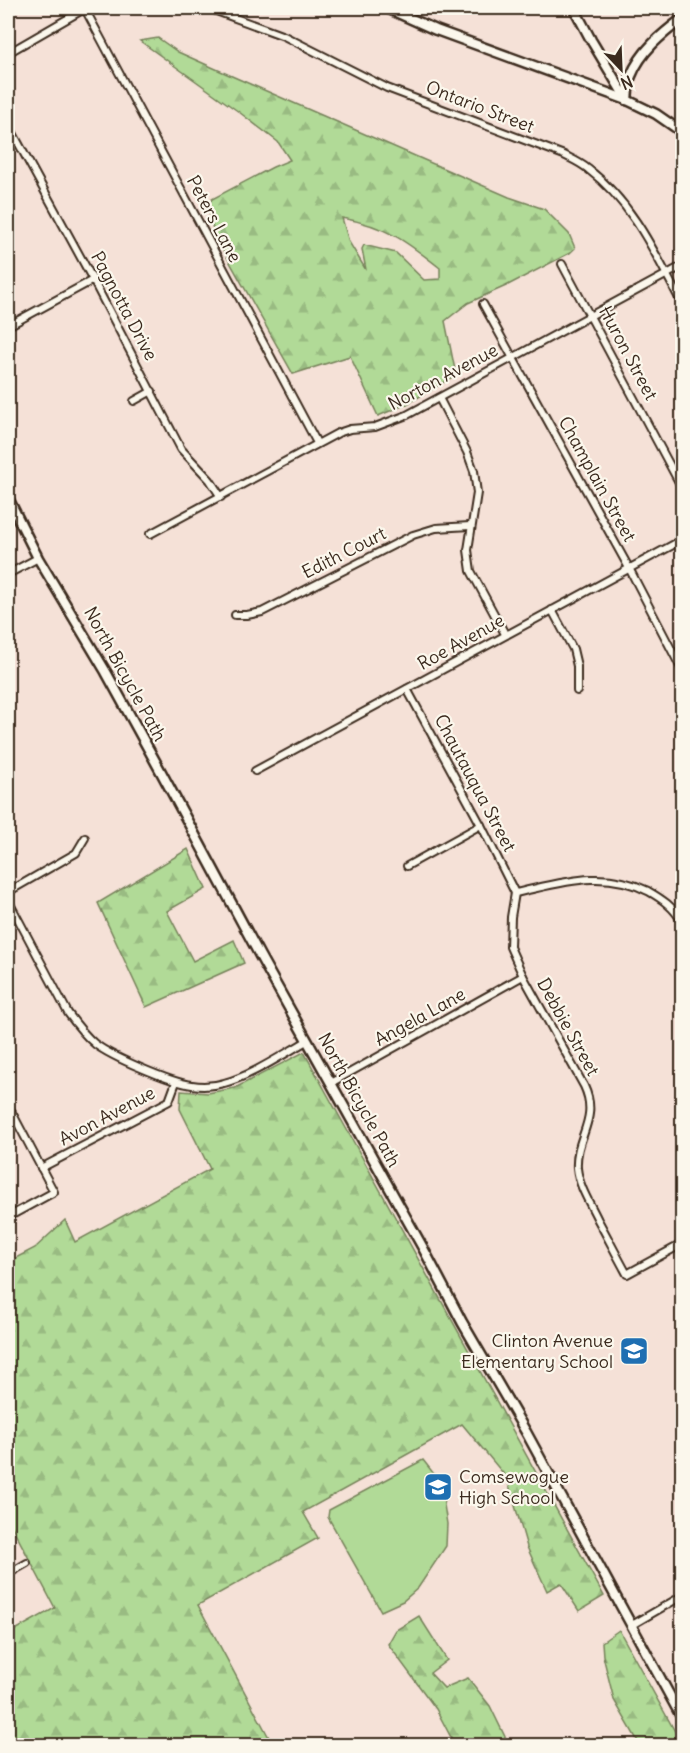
<svg xmlns="http://www.w3.org/2000/svg" width="690" height="1753" viewBox="0 0 690 1753" font-family="Delius,sans-serif">
	<style>
		.forest { fill: url(#forest-firs); stroke: #76825a; stroke-width: 1.5; fill-rule: evenodd }
		.garden { fill: #b1da97; stroke: #76825a; stroke-width: 1.5 }
		.lines { fill: none; stroke-linecap: round; stroke-linejoin: round }
		.street-casing { stroke: #3b2a1e; stroke-width: 10 }
		.secondary-casing { stroke: #3b2a1e; stroke-width: 13 }
		.street { stroke: #fbf7ec; stroke-width: 6 }
		.secondary { stroke: #fbf7ec; stroke-width: 8 }
		.labels { text-anchor: middle; stroke-width: 4.5; stroke-linejoin: round; paint-order: stroke }
		.street-label { font-size: 18px; fill: #3b2a1e; stroke: #fbf7ec }
		.poi-label { font-size: 18px; fill: #3b2a1e; stroke: #fbf7ec; text-anchor: end }
	</style>
	<defs>
		<pattern id="forest-firs" width="22" height="20" patternUnits="userSpaceOnUse" patternTransform="scale(1.5)"><rect width="22" height="20" fill="#b1da97"/><path d="M5 1l3.5 6h-7zM16 11l3.5 6h-7z" fill="#99bb82"/></pattern>
	</defs>
	<rect width="100%" height="100%" fill="#f5e1d7"/>
	<filter id="ink" filterUnits="userSpaceOnUse"><feTurbulence type="fractalNoise" baseFrequency=".0167" numOctaves="2"/><feDisplacementMap in="SourceGraphic" scale="12" xChannelSelector="R" yChannelSelector="G"/><feConvolveMatrix kernelMatrix="1 2 1 2 8 2 1 2 1" color-interpolation-filters="sRGB"/></filter>
	<g filter="url(#ink)">
		<!-- forest -->
		<g class="forest">
			<path d="M 158,38 L 178,52 L 234,77 L 509,197 L 544,209 L 569,234 L 575,248 L 570,253 L 506,286 L 468,303 L 445,321 L 456,375 L 407,404 L 378,416 L 350,356 L 293,374 L 214,234 L 208,206 L 212,199 L 273,167 L 290,160 L 278,142 L 239,112 L 140,41 ZM 342,218 C 386,226 406,241 440,268 L 440,279 L 424,280 L 396,253 L 364,245 L 362,249 L 366,270 L 349,242 Z"/>
			<path d="M 188,849 L 206,889 L 167,911 L 193,961 L 234,940 L 244,963 L 146,1007 L 98,903 Z"/>
			<path d="M 304,1052 L 604,1596 L 579,1611 L 561,1583 L 547,1591 L 527,1547 L 507,1478 L 462,1424 L 303,1512 L 318,1538 L 198,1605 L 273,1745 L 8,1745 L 8,1634 L 55,1608 L 8,1519 L 8,1262 L 35,1248 L 65,1220 L 75,1242 L 210,1169 L 180,1109 L 181,1091 L 208,1093 L 235,1088 Z"/>
			<path d="M 419,1616 L 447,1660 L 430,1673 L 444,1688 L 468,1678 L 490,1706 L 509,1745 L 455,1745 L 436,1709 L 388,1644 L 396,1630 Z"/>
			<path d="M 619,1630 L 678,1737 L 667,1745 L 640,1745 L 614,1700 L 603,1656 L 602,1642 Z"/>
		</g>
		<!-- garden -->
		<path class="garden" d="M 423,1460 L 438,1479 L 442,1492 L 447,1524 L 446,1546 L 418,1588 L 403,1601 L 381,1611 L 328,1517 L 329,1510 Z"/>
		<g class="lines">
			<!-- street casing -->
			<g class="street-casing">
				<g id="street">
					<path d="M 208,8 L 284,36 L 387,88 L 564,155 C 572,159 581,163 588,169 C 633,203 656,255 682,304"/>
					<path d="M 85,9 L 317,443"/>
					<path d="M 8,53 L 86,8"/>
					<path d="M 8,124 L 93,280 L 181,449 L 210,480 L 221,497"/>
					<path d="M 562,264 L 682,488"/>
					<path d="M 483,304 L 629,568 L 682,670"/>
					<path d="M 8,326 L 93,280"/>
					<path d="M 439,398 L 467,452 L 474,471 L 477,493 L 468,550 L 471,571 L 505,634"/>
					<path d="M 134,401 L 152,391"/>
					<path d="M 150,534 L 338,433 L 350,429 L 375,427 L 407,415 L 682,266"/>
					<path d="M 8,574 L 38,558"/>
					<path d="M 552,610 L 573,649 L 577,666 L 577,691"/>
					<path d="M 235,615 L 247,615 L 262,612 L 413,535 L 436,528 L 470,526"/>
					<path d="M 407,689 L 481,825 L 515,893"/>
					<path d="M 255,771 L 682,540"/>
					<path d="M 407,866 L 481,825"/>
					<path d="M 8,892 L 76,853 L 85,838"/>
					<path d="M 515,893 L 511,917 L 510,947 L 523,976 L 584,1086 C 600,1120 575,1136 577,1168 C 579,1187 590,1203 598,1220 C 608,1238 617,1256 627,1274 L 682,1244"/>
					<path d="M 515,893 C 561,883 603,868 648,891 C 662,899 674,907 682,922"/>
					<path d="M 8,900 L 68,1013 C 76,1024 84,1035 95,1044 C 112,1057 170,1082 192,1085 C 203,1087 214,1086 224,1083 C 251,1076 282,1055 307,1041"/>
					<path d="M 331,1083 L 523,976"/>
					<path d="M 8,1105 L 54,1192 L 8,1217"/>
					<path d="M 41,1168 L 169,1101 L 176,1082"/>
					<path d="M 8,1574 L 27,1563"/>
					<path d="M 632,1625 L 682,1596"/>
				</g>
			</g>
			<!-- secondary casing -->
			<g class="secondary-casing">
				<g id="secondary">
					<path d="M 387,8 L 436,30 L 627,100 L 656,114 L 682,132"/>
					<path d="M 574,8 L 591,40 L 627,100"/>
					<path d="M 627,100 C 628,92 628,83 631,76 C 641,51 662,34 682,19"/>
					<path d="M 8,498 L 38,558 L 106,672 L 160,770 L 260,956 L 423,1248 L 462,1322 L 526,1432 L 682,1718"/>
				</g>
			</g>
			<!-- street -->
			<use href="#street" class="street"/>
			<!-- secondary -->
			<use href="#secondary" class="secondary"/>
		</g>
	</g>
	<!-- icons -->
	<defs>
		<g id="school-square" transform="scale(1.5)"><rect x="-9" y="-9" width="18" height="18" rx="4" fill="#1f6fb2" stroke="#fbf7ec"/><path d="M0-5L7-2L0 1L-7-2ZM-4 1L0 2.5L4 1V4Q0 6-4 4Z" fill="#fff"/></g>
	</defs>
	<g fill-rule="evenodd">
		<use href="#school-square" x="634" y="1351"/>
		<use href="#school-square" x="438" y="1487"/>
	</g>
	<g class="labels">
		<!-- street labels -->
		<g class="street-label">
			<text transform="translate(480 107) rotate(21)" y="6">Ontario Street</text>
			<text transform="translate(214 219) rotate(62)" y="6">Peters Lane</text>
			<text transform="translate(124 306) rotate(62)" y="6">Pagnotta Drive</text>
			<text transform="translate(628 353) rotate(62)" y="6">Huron Street</text>
			<text transform="translate(443 377) rotate(-28)" y="6">Norton Avenue</text>
			<text transform="translate(597 479) rotate(61)" y="6">Champlain Street</text>
			<text transform="translate(344 553) rotate(-27)" y="6">Edith Court</text>
			<text transform="translate(461 642) rotate(-29)" y="6">Roe Avenue</text>
			<text transform="translate(125 674) rotate(61)" y="6">North Bicycle Path</text>
			<text transform="translate(475 783) rotate(62)" y="6">Chautauqua Street</text>
			<text transform="translate(420 1017) rotate(-29)" y="6">Angela Lane</text>
			<text transform="translate(568 1027) rotate(61)" y="6">Debbie Street</text>
			<text transform="translate(359 1100) rotate(61)" y="6">North Bicycle Path</text>
			<text transform="translate(107 1116) rotate(-28)" y="6">Avon Avenue</text>
		</g>
		<!-- poi labels -->
		<g class="poi-label">
			<text x="613" y="1347">Clinton Avenue<tspan x="613" dy="21">Elementary School</tspan></text>
			<text x="459" y="1483" text-anchor="start">Comsewogue<tspan x="459" dy="21">High School</tspan></text>
		</g>
	</g>
	<!-- margin -->
	<rect width="690" height="1753" fill="none" stroke="#fbf7ec" stroke-width="30"/>
	<rect x="15" y="15" width="660" height="1723" fill="none" stroke="#3b2a1e" stroke-width="2" filter="url(#ink)"/>
	<!-- north arrow -->
	<g transform="translate(621 69) rotate(157)" stroke="#fbf7ec" stroke-width="4.5" paint-order="stroke">
	<path d="M0-4.5L10 22L0 15L-10 22Z" fill="#3b2a1e"/>
	<text y="-9" font-size="16" font-weight="bold" text-anchor="middle" fill="#3b2a1e">N</text>
	</g>
</svg>
